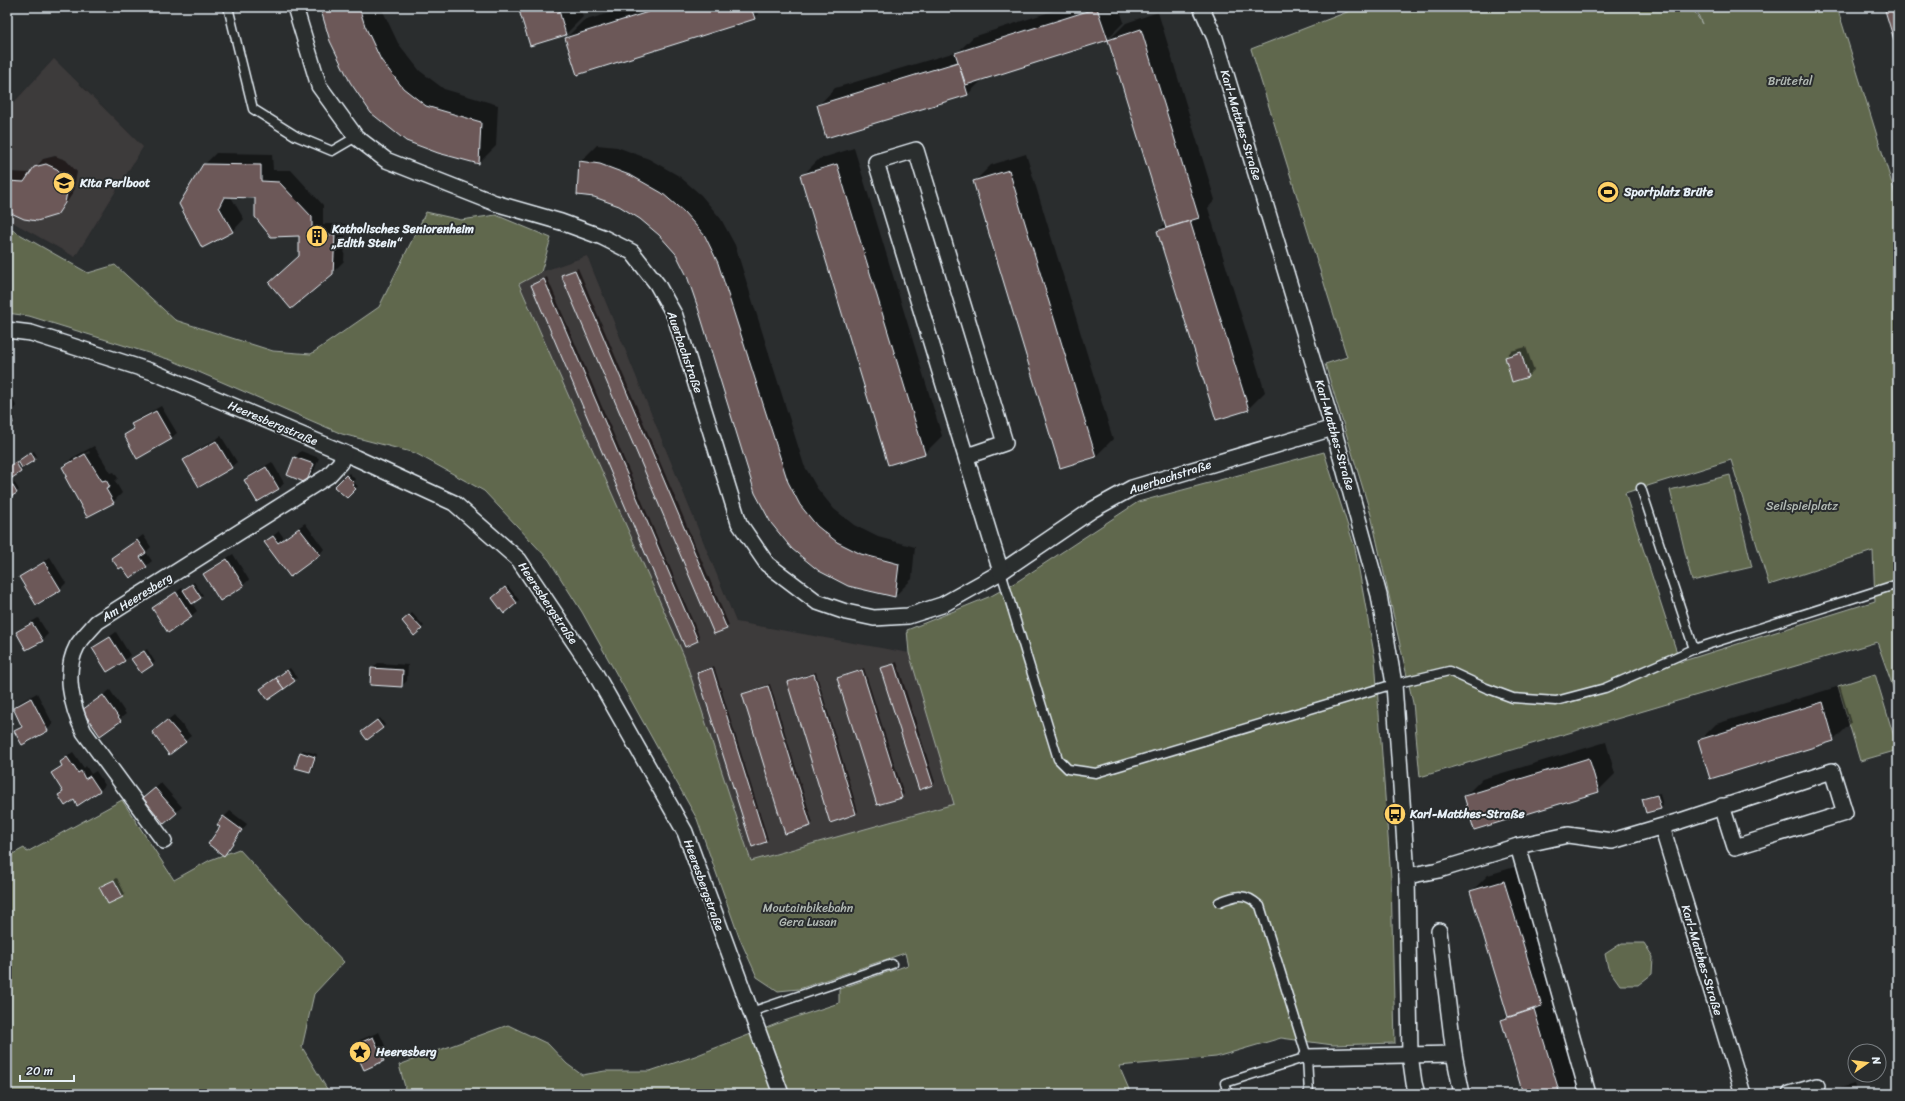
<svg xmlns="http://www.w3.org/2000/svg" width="1905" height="1101" viewBox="0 0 1905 1101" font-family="Sriracha,sans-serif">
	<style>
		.built { fill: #3e3a3b }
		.green { fill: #61684e; stroke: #a4aca3; fill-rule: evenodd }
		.shadow { fill: #0007; fill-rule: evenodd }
		.building { fill: #6c5958; stroke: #e8f1f8 }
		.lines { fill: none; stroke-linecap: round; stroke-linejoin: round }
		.service-casing { stroke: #e8f1f8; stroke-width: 11 }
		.minor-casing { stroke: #e8f1f8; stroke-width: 18 }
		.service { stroke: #2a2d2e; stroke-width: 8 }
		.minor { stroke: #2a2d2e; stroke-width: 15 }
		.labels { text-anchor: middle; stroke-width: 4; stroke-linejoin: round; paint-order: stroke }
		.park-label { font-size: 12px; fill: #b2bab4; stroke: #2a2d2e }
		.street-label { font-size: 12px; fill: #e8f1f8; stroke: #2a2d2e }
		.poi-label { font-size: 12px; font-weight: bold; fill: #e8f1f8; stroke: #2a2d2e; text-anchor: start }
	</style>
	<rect width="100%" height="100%" fill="#2a2d2e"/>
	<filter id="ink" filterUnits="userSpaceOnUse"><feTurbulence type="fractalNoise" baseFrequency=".025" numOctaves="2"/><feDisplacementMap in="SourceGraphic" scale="8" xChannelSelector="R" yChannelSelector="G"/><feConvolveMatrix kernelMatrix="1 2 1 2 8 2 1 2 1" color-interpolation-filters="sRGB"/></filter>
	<g filter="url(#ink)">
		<!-- built -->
		<g class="built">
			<path d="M 54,59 L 143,147 L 75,257 L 7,219 L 7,110 Z"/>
			<path d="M 587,256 L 736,622 L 909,653 L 954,804 L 751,861 L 684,656 L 519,283 L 541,272 Z"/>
		</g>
		<!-- green -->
		<g class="green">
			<path d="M 1360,7 L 1692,7 L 1702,24 L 1695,7 L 1837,7 L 1898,203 L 1898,701 L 1877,642 L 1420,777 L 1413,703 L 1371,515 L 1325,364 L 1347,357 L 1251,49 ZM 1731,460 L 1769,585 L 1873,551 L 1875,601 L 1680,662 L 1625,493 Z"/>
			<path d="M 426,212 L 461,220 L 496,215 L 551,238 L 541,272 L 519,284 L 684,656 L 751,861 L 954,804 L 909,653 L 907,630 L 991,596 L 1018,581 L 1138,502 L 1324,452 L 1355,548 L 1375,659 L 1391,878 L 1395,1043 L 1333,1045 L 1281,1038 L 1216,1057 L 1119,1066 L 1131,1094 L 401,1094 L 405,1087 L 399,1065 L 508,1025 L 548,1044 L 567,1064 L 582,1075 L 605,1071 L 650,1071 L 695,1056 L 784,1021 L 839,1003 L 839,989 L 908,965 L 905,953 L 799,989 L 778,991 L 757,977 L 739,937 L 697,819 L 582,612 L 549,560 L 484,491 L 415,453 L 342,434 L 171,360 L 29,316 L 7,313 L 7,227 L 88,273 L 115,265 L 175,320 L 273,351 L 311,354 L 379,307 Z"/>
			<path d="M 1730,475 L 1752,567 L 1692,581 L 1670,490 Z"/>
			<path d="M 1875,674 L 1898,750 L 1860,761 L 1838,686 Z"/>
			<path d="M 122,800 L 174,880 L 210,860 L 239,849 L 344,962 L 314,994 L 302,1047 L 330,1094 L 7,1094 L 7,857 L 24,848 L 27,852 Z"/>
			<path d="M 1622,943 L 1644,943 L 1653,957 L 1652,974 L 1638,985 L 1620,985 L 1608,968 L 1605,954 Z"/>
		</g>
		<!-- shadow -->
		<g class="shadow">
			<path d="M 321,7 L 381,7 L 398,43 L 420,71 L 444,89 L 498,105 L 496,146 L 479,163 Z"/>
			<path d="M 519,7 L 580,7 L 583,17 L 566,34 Z"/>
			<path d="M 629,7 L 765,7 L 754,18 L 566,38 L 583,21 Z"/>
			<path d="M 1065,7 L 1119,7 L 1124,22 L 1107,39 L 983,79 L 968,94 L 827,136 L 818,106 L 835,88 L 959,51 L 973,37 Z"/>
			<path d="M 1158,12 L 1215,200 L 1208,208 L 1265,392 L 1248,409 L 1158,231 L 1165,224 L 1109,40 L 1126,23 Z"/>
			<path d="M 597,145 L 617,147 L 649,159 L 679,176 L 701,195 L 721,219 L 735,245 L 804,465 L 817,488 L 834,509 L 854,525 L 878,537 L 915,547 L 912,579 L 895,596 L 820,570 L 676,254 L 660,234 L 580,162 Z"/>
			<path d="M 854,148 L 942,436 L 925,453 L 802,176 L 819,159 Z"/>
			<path d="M 216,153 L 272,154 L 273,170 L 291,170 L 323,205 L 323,224 L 346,224 L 344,261 L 332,273 L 270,283 L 300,255 L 300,235 L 256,198 L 231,197 L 244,219 L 233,231 L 202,247 L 204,165 Z"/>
			<path d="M 1026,154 L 1113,439 L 1095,457 L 974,182 L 991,165 Z"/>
			<path d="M 55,156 L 66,160 L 77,172 L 73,193 L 65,205 L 56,214 L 7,207 L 7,176 L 10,172 L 31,173 L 43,159 Z"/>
			<path d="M 578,268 L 729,625 L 726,628 L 563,276 Z"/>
			<path d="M 547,277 L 700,638 L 685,645 L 532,285 Z"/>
			<path d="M 1526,347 L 1534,370 L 1528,376 L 1513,381 L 1506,357 L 1511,351 Z"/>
			<path d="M 7,385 L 16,406 L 12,411 L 15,419 L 7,424 Z"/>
			<path d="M 161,406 L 177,433 L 171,438 L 125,435 L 134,427 L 133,425 L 138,419 Z"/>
			<path d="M 221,436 L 237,462 L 231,467 L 184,460 L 190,454 Z"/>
			<path d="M 94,446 L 111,473 L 114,472 L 118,478 L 115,481 L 122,493 L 113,502 L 68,476 L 63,467 L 72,458 ZM 89,451 L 90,453 L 72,462 L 72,460 Z"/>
			<path d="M 34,451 L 37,456 L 22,466 L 23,469 L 21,471 L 11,477 L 19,490 L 7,498 L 7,468 Z"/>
			<path d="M 301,451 L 319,458 L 312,476 L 306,481 L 288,474 L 295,457 Z"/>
			<path d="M 272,462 L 284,483 L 279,489 L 258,501 L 245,480 L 251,474 Z"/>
			<path d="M 349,473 L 355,479 L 353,482 L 358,486 L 347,497 L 335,487 Z"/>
			<path d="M 305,523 L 324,549 L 319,555 L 266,542 L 279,531 L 284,538 Z"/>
			<path d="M 143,535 L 151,547 L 146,552 L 152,561 L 146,566 L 122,566 L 113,558 Z"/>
			<path d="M 233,554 L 249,580 L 243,585 L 204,574 L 210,569 Z"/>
			<path d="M 50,557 L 66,583 L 60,589 L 20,578 L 26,572 Z"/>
			<path d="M 194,582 L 203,595 L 192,603 L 197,611 L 191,616 L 153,608 L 182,588 L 184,590 Z"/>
			<path d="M 508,586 L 519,600 L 504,612 L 495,595 Z"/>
			<path d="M 412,613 L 424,626 L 414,634 L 403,622 Z"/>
			<path d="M 38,618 L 48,634 L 42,640 L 26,649 L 17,632 L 23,627 Z"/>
			<path d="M 116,632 L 130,655 L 124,661 L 93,649 Z"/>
			<path d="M 147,649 L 155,662 L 152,665 L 133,659 Z"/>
			<path d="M 897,662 L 935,782 L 933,785 L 881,669 Z"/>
			<path d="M 378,663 L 408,665 L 407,681 L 401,686 L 372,668 Z"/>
			<path d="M 714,666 L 768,839 L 766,841 L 698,673 Z"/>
			<path d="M 290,668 L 297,678 L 294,680 L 264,687 Z"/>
			<path d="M 864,668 L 904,794 L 901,797 L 838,678 L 841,676 Z"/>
			<path d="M 816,672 L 858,811 L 856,814 L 830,821 L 788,682 L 790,680 Z"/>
			<path d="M 770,684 L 813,823 L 810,825 L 743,694 L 746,692 Z"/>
			<path d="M 1840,686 L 1851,723 L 1834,740 L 1710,778 L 1699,741 L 1716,724 Z"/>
			<path d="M 110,690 L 126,714 L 100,735 L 83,710 Z"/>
			<path d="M 37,693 L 53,724 L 47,730 L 16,731 L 21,725 L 14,708 L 20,702 Z"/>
			<path d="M 174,715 L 191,736 L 169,754 L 159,727 Z"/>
			<path d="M 380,718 L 385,725 L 382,728 L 362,732 Z"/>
			<path d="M 1606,742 L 1615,774 L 1598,791 L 1465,796 L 1482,779 Z"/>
			<path d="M 303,750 L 317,754 L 313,769 L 310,771 L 300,753 Z"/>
			<path d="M 73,752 L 84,768 L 86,766 L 91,774 L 96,771 L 105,785 L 100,791 L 74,799 L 63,792 L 52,773 L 63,764 L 61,762 L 67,756 Z"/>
			<path d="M 161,783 L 182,807 L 164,822 L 150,793 Z"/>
			<path d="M 1660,793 L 1663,806 L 1660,808 L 1643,799 L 1646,797 Z"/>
			<path d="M 230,811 L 247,824 L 224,854 L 222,827 L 224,817 Z"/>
			<path d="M 1521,865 L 1558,988 L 1552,995 L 1582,1094 L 1525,1094 L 1502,1020 L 1508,1014 L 1471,892 L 1488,875 Z"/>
			<path d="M 117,878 L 125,894 L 122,896 L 101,887 Z"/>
			<path d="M 379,1032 L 389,1055 L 383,1060 L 355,1046 L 360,1040 Z"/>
			<path d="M 1854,1084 L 1857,1094 L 1820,1094 Z"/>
		</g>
		<!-- building -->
		<g class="building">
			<path d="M 320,7 L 359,7 L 365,26 L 381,60 L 403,88 L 426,106 L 481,122 L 479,164 L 438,153 L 406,141 L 371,113 L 350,82 L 330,41 Z"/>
			<path d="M 518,7 L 558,7 L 566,35 L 530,46 Z"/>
			<path d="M 664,7 L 751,7 L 755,19 L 577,75 L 565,38 Z"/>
			<path d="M 1884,7 L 1898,7 L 1898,53 Z"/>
			<path d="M 1097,8 L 1108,40 L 966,85 L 955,53 Z"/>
			<path d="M 1141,29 L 1199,218 L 1166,228 L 1108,40 Z"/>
			<path d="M 958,62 L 968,95 L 826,138 L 817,105 Z"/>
			<path d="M 579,161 L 600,164 L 632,176 L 662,193 L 684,212 L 705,236 L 718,263 L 788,482 L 800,505 L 817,526 L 837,542 L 861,554 L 899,564 L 895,597 L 848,586 L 819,571 L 792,549 L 771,523 L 755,493 L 698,308 L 687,276 L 676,254 L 659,235 L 640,219 L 619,206 L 594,197 L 577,195 Z"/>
			<path d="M 46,164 L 57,169 L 69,181 L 65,203 L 57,215 L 37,221 L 24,219 L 11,213 L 7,209 L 7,193 L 9,192 L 7,189 L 7,181 L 24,182 L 34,167 Z"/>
			<path d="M 203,164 L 261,165 L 261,181 L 279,182 L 312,217 L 312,235 L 335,235 L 333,274 L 291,309 L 269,283 L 299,256 L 299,236 L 271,237 L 255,217 L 255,198 L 224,197 L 219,207 L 233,232 L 202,248 L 179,204 Z"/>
			<path d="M 837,164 L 925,454 L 888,465 L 800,175 Z"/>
			<path d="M 1009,170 L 1096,457 L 1060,468 L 973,181 Z"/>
			<path d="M 1190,221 L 1249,410 L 1216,420 L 1157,231 Z"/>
			<path d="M 575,270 L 727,629 L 714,634 L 561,275 Z"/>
			<path d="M 544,279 L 698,641 L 685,647 L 531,285 Z"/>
			<path d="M 1521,352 L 1528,377 L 1512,382 L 1505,357 Z"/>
			<path d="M 7,403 L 11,413 L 7,415 Z"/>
			<path d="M 156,411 L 172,439 L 137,459 L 124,435 L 134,429 L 131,424 Z"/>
			<path d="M 10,414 L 13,423 L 7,425 L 7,415 Z"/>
			<path d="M 216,441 L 232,468 L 199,487 L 183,460 Z"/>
			<path d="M 31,452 L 35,460 L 22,468 L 18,461 Z"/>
			<path d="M 85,454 L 102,481 L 106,480 L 110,487 L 106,489 L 114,503 L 87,517 L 65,477 L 67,476 L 62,467 Z"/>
			<path d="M 294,457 L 314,464 L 306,483 L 287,475 Z"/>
			<path d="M 16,462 L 21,472 L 9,480 L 7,467 Z"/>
			<path d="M 266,467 L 279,489 L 257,502 L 244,480 Z"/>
			<path d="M 346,475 L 354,483 L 352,485 L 356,489 L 347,498 L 334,487 Z"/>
			<path d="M 7,476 L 17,493 L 7,499 Z"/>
			<path d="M 299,528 L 320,555 L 290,577 L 264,542 L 273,536 L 278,543 Z"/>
			<path d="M 137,540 L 146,553 L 140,557 L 147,567 L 130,578 L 122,567 L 119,569 L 111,558 Z"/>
			<path d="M 227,559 L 244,586 L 220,601 L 203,574 Z"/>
			<path d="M 44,562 L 61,590 L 36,605 L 19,577 Z"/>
			<path d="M 192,584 L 201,598 L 192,604 L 183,590 Z"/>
			<path d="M 505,587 L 517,603 L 504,614 L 492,598 Z"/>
			<path d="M 176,592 L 192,617 L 168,633 L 152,608 Z"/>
			<path d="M 409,615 L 422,629 L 414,636 L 402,621 Z"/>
			<path d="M 32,623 L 43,641 L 26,650 L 16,632 Z"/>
			<path d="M 110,637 L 125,661 L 107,672 L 92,648 Z"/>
			<path d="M 144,651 L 153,665 L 141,673 L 131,659 Z"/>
			<path d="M 894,664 L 933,785 L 919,790 L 880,668 Z"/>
			<path d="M 371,668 L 403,670 L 402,687 L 370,685 Z"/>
			<path d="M 712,668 L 766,842 L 752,847 L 697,673 Z"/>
			<path d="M 287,670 L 295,681 L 284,689 L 276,678 Z"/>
			<path d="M 862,670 L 902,798 L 877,805 L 837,678 Z"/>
			<path d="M 814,674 L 856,814 L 830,823 L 787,682 Z"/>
			<path d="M 276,678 L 284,689 L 268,700 L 260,689 Z"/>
			<path d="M 768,686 L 811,826 L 785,834 L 742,694 Z"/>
			<path d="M 103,695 L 121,721 L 100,736 L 82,710 Z"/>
			<path d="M 31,698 L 48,731 L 22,745 L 14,731 L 22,727 L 13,708 Z"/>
			<path d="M 1823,702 L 1834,741 L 1710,779 L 1698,740 Z"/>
			<path d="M 167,720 L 186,742 L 169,755 L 152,732 Z"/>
			<path d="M 377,720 L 383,728 L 367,740 L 361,732 Z"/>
			<path d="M 300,752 L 315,757 L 310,772 L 295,768 Z"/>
			<path d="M 67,757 L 78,773 L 81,771 L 85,779 L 90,776 L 100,791 L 77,806 L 74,800 L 65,806 L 58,795 L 63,792 L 51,773 L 62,766 L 60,762 Z"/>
			<path d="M 1589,758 L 1599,792 L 1474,830 L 1464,796 Z"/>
			<path d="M 155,788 L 177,813 L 164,824 L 143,798 Z"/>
			<path d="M 1657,795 L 1661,809 L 1646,813 L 1642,799 Z"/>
			<path d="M 223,816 L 242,830 L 224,856 L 208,844 L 220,827 L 217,825 Z"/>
			<path d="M 114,880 L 123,897 L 108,904 L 99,887 Z"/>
			<path d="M 1504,881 L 1542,1006 L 1508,1017 L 1470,891 Z"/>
			<path d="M 1534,1009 L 1560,1094 L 1523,1094 L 1501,1020 Z"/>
			<path d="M 373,1037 L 384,1061 L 364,1070 L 353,1046 Z"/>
		</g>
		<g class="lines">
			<!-- service casing -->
			<g class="service-casing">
				<g id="service">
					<path d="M 228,7 L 253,109 L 296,136 L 332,151 L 356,137"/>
					<path d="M 1641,488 L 1694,649"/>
					<path d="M 1001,572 L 1058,759 L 1068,769 L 1096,773 L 1394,684 L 1449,671 L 1486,688 L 1513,698 L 1556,701 L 1605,688 L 1694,649 L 1898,584"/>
					<path d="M 1219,902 C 1237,895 1245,892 1260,906 L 1307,1057 L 1309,1094"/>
					<path d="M 751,1012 L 892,964"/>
					<path d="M 1228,1094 L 1225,1083 L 1307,1057"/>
				</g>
			</g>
			<!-- minor casing -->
			<g class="minor-casing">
				<g id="minor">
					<path d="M 295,7 L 319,86 L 356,137 L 386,160 L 495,203 L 561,222 L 602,237 L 632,252 L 657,284 L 675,316 L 739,523 L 767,564 L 817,602 L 846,612 L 874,618 L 908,616 L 942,605 L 1001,572 L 1092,510 L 1132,488 L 1333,428"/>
					<path d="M 1201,7 L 1215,38 L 1333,428 L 1379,595 L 1394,684 L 1403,815 L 1407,876 L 1410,1055 L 1414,1083 L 1417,1094"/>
					<path d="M 7,330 L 31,333 L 153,372 L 356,458 L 454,503 L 519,560 L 595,673 L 685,832 L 781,1094"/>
					<path d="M 967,456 L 1005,443 L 916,150 L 876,162 L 1001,572"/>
					<path d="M 1662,827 L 1743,1094"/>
					<path d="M 164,841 L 84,732 C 72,708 63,672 77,646 C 82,638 90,630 97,622 L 328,476 L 340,463 L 344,453"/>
					<path d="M 1518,846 L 1588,1094"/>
					<path d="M 1407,876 L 1439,870 L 1518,846 L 1568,835 L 1612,841 L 1680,821 L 1832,771 L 1845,813 L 1735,847 L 1722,806"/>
					<path d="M 1439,931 L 1454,1054 L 1462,1094"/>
					<path d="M 1307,1057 L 1454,1054"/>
					<path d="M 1790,1094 L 1817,1086"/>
				</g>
			</g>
			<!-- service -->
			<use href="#service" class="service"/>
			<!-- minor -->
			<use href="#minor" class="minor"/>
		</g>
	</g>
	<!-- icons -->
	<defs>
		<g id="school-disc" transform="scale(1.15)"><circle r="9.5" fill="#ffd166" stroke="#2a2d2e"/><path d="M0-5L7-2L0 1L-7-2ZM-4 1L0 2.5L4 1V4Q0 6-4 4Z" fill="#111"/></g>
		<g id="stadium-disc" transform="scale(1.15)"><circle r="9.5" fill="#ffd166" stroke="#2a2d2e"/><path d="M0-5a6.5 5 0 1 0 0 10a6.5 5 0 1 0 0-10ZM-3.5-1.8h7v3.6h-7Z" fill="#111"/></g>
		<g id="building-disc" transform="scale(1.15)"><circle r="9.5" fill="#ffd166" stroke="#2a2d2e"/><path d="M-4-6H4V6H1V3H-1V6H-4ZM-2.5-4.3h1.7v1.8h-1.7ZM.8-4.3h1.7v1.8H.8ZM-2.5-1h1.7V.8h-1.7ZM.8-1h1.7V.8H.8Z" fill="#111"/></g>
		<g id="bus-disc" transform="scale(1.15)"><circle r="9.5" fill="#ffd166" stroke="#2a2d2e"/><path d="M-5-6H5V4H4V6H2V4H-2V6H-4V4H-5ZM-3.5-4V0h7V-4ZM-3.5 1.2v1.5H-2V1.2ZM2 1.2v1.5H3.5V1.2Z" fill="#111"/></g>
		<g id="sight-disc" transform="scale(1.15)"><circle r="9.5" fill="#ffd166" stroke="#2a2d2e"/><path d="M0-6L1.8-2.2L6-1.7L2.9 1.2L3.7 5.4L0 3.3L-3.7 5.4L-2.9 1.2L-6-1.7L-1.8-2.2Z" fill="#111"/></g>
	</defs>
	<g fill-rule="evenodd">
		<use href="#school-disc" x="64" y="183"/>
		<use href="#stadium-disc" x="1608" y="192"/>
		<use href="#building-disc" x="317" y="236"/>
		<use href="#bus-disc" x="1395" y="814"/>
		<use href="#sight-disc" x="360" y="1052"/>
	</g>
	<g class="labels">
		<!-- park labels -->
		<g class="park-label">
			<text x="1790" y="85">Brütetal</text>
			<text x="1802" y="510">Seilspielplatz</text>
			<text x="808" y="912">Moutainbikebahn<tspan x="808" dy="14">Gera Lusan</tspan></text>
		</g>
		<!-- street labels -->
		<g class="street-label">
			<text transform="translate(1241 125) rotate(73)" y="4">Karl-Matthes-Straße</text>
			<text transform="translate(685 352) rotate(71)" y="4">Auerbachstraße</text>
			<text transform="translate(273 423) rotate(23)" y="4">Heeresbergstraße</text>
			<text transform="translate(1335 435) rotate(74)" y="4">Karl-Matthes-Straße</text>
			<text transform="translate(1170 477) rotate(-18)" y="4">Auerbachstraße</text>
			<text transform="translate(137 597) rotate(-32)" y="4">Am Heeresberg</text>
			<text transform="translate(548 603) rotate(56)" y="4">Heeresbergstraße</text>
			<text transform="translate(704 885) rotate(70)" y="4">Heeresbergstraße</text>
			<text transform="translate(1702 960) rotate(73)" y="4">Karl-Matthes-Straße</text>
		</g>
		<!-- poi labels -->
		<g class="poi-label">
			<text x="80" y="187">Kita Perlboot</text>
			<text x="1624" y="196">Sportplatz Brüte</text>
			<text x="332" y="233">Katholisches Seniorenheim<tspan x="332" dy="14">„Edith Stein“</tspan></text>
			<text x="1410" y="818">Karl-Matthes-Straße</text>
			<text x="376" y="1056">Heeresberg</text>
		</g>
	</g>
	<!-- margin -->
	<rect width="1905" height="1101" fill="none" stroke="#2a2d2e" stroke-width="24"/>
	<rect x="12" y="12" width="1881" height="1077" fill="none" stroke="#e8f1f8" stroke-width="1.5" filter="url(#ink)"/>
	<!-- north arrow -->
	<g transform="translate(1867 1063) rotate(76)"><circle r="19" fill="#2a2d2e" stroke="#767b7f"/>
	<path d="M0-3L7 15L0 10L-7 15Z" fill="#ffd166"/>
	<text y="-6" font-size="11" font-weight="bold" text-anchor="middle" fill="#e8f1f8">N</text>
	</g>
	<!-- scale -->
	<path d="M20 1075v6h54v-6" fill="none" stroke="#e8f1f8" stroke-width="2"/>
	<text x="26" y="1075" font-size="12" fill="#e8f1f8" stroke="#2a2d2e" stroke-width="3" paint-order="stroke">20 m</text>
</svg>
